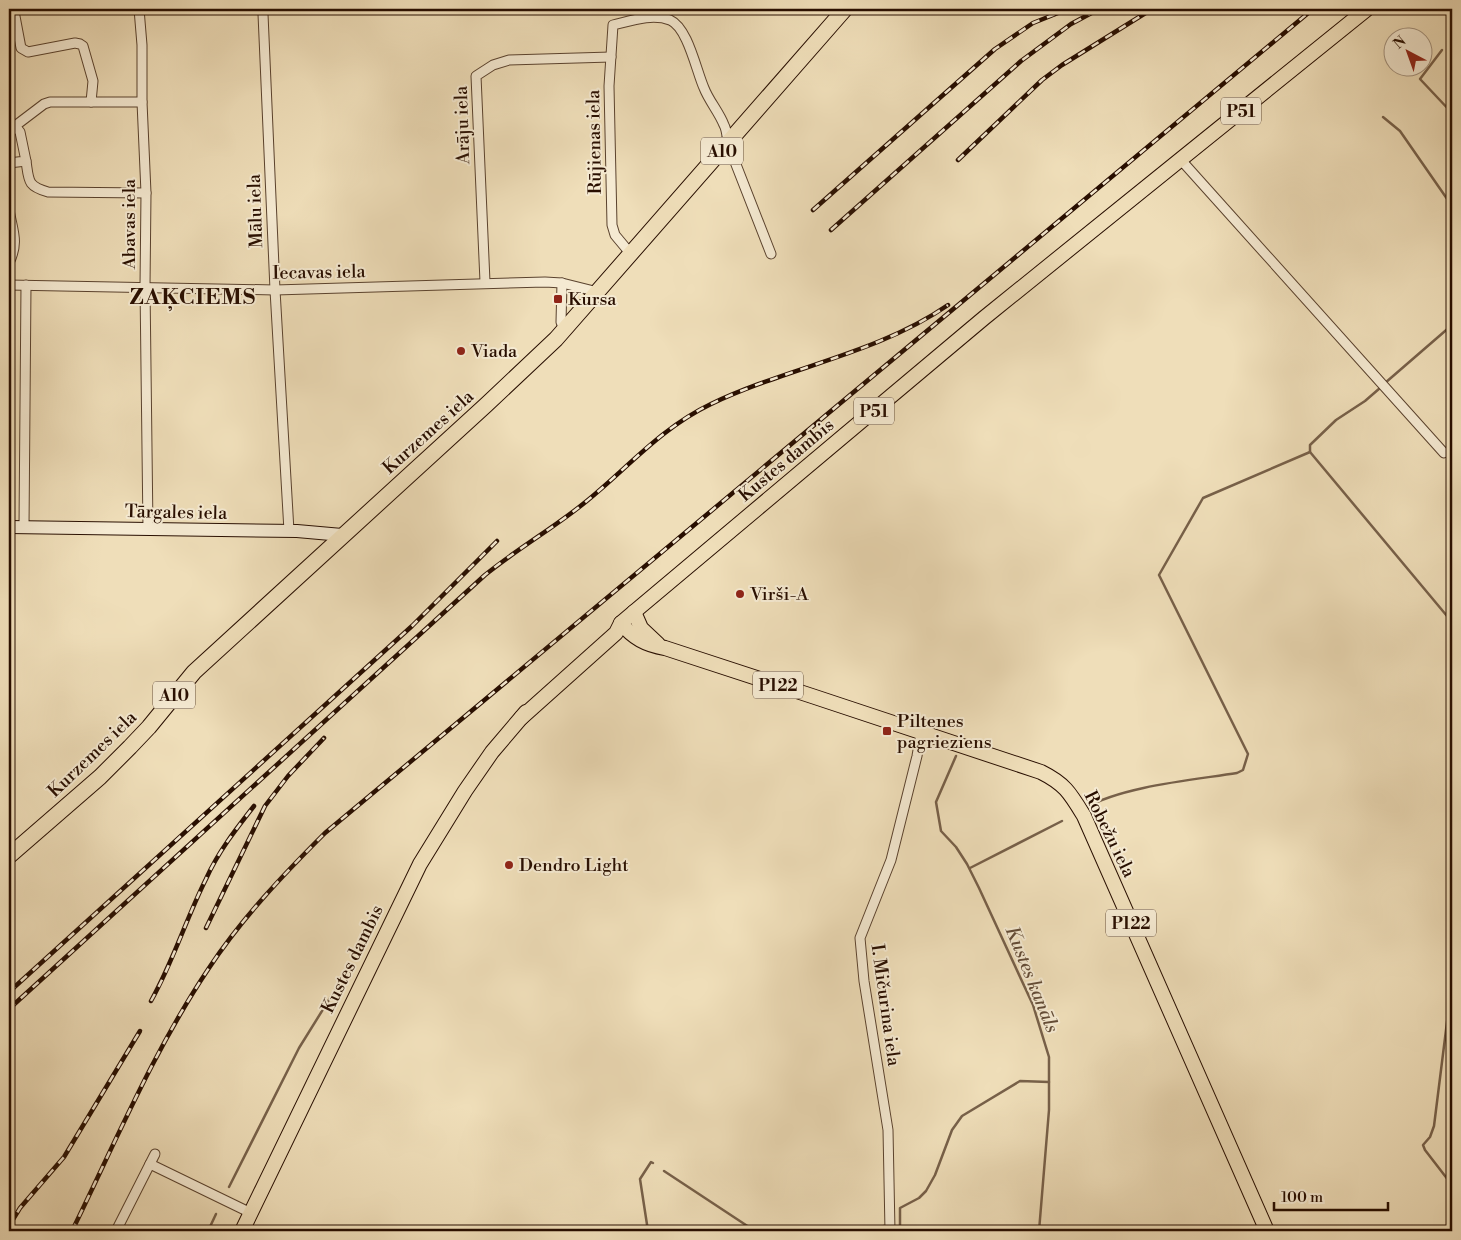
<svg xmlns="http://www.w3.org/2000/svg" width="1461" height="1240" viewBox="0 0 1461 1240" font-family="'Libre Bodoni',serif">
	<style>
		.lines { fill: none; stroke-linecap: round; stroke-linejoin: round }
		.stream { stroke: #776049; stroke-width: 2.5 }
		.street-casing { stroke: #5a422e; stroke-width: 11 }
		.secondary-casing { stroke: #280e00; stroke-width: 14 }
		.primary-casing { stroke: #280e00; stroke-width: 16 }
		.highway-casing { stroke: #280e00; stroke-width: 17 }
		.street { stroke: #f5ead2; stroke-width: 9 }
		.secondary { stroke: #f5ead2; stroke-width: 12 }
		.primary { stroke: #efdeb9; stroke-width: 14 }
		.highway { stroke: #efdeb9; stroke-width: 15 }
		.rail-casing { stroke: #280e00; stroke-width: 4.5 }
		.rail { stroke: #f5ead2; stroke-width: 2.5; stroke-dasharray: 8; stroke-linecap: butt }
		.poi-dot { fill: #8f2418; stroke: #f5ead2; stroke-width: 2 }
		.labels { text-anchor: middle; stroke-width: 4; stroke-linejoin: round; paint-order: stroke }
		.shield { fill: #f5ead2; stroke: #66503f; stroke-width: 1 }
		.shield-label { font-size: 16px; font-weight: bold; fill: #280e00 }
		.street-label { font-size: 18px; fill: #280e00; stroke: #f5ead2 }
		.poi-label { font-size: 18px; fill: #280e00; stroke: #f5ead2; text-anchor: start }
		.water-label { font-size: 19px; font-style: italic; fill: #634c37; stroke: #f5ead2 }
		.district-label { font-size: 22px; font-weight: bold; letter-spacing: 1px; fill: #280e00; stroke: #f5ead2 }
	</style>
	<rect width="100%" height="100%" fill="#efdeb9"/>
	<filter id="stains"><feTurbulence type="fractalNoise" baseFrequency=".004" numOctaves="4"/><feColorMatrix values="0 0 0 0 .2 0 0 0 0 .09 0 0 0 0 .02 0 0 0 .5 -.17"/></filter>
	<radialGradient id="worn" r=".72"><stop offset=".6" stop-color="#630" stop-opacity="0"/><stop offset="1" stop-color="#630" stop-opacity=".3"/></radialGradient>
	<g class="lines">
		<!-- stream -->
		<g class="stream">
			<path d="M 1442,50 L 1420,79 L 1452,113"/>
			<path d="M 1383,117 L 1400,131 L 1452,206"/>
			<path d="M 1385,383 L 1452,325"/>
			<path d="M 1380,388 L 1365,401 L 1336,420 L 1310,445 L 1310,452 L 1452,622"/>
			<path d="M 956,756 L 936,802 L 941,831 L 956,847 L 967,864 L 979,888 L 1033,1005 L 1049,1057 L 1049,1110 L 1039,1231"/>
			<path d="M 1085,808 C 1123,786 1193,780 1237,773 L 1243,770 L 1248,754 L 1159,575 L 1203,498 L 1310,452"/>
			<path d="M 970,868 L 1062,821"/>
			<path d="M 1452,982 L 1434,1126 L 1430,1137 L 1423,1145 L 1425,1150 L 1452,1185"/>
			<path d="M 664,1171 L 755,1231"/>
			<path d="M 229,1187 L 299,1048 L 340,982"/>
			<path d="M 208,1231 L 216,1214"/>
			<path d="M 648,1231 L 640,1179 L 651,1162 L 653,1163"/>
			<path d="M 866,1231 L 884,1226"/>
			<path d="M 900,1231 L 900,1208 L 919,1198 L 926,1191 L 935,1175 L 952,1130 L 962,1116 L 1020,1081 L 1049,1082"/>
		</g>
		<!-- street casing -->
		<g class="street-casing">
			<g id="street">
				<path d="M 139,9 L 142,45 L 142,102 L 146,193 L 145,287 L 148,529"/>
				<path d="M 262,9 L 263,14 L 275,290 L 289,531"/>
				<path d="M 14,11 L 21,48 L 28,52 L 75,43 L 80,44 L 83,46 L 93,81 L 91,102"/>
				<path d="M 9,126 L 15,126 L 20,132 L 26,161 L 9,163"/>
				<path d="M 15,126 L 44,104 L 50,102 L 142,102"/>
				<path d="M 1181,160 L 1444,453"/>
				<path d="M 26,161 C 29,181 27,186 48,192 L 146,193"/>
				<path d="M 9,210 C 13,232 19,242 9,263"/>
				<path d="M 630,253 L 615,235 L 612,225 L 609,86 L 613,25 C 630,21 652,13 670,20 C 688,28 696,70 704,88 C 709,101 719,112 724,125 C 727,130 727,138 728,144 L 771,254"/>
				<path d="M 485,282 L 476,76 L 493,65 L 509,60 L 611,57"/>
				<path d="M 562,283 L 561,322 L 564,330"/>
				<path d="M 9,285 L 275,290 L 545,282 L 562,283 L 598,292"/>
				<path d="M 24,527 L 26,285"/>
				<path d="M 150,1164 L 251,1213"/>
				<path d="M 116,1231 L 155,1154"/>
				<path d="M 890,1231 L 888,1130 L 864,981 L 860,938 L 891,860 L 917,756 L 921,733"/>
			</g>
		</g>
		<!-- secondary casing -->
		<g class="secondary-casing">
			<path id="secondary" d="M 9,527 L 297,531 L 342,535"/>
		</g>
		<!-- primary casing -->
		<g class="primary-casing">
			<g id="primary">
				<path d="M 634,612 L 641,628 L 658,644"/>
				<path d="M 621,623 C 633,638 646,645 665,648 L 812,696 L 1041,772 C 1065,784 1070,793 1084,816 L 1267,1231"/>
				<path d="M 521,718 L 616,633 L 621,623 L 634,612 L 984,318 L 1367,9"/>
				<path d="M 242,1231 L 420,864 L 465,791 L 492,752 L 526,712"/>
			</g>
		</g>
		<!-- highway casing -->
		<g class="highway-casing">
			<path id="highway" d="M 9,856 L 100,777 L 130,747 L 149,727 L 194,672 L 486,405 L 556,339 L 845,9"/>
		</g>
		<!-- street -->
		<use href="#street" class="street"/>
		<!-- secondary -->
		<use href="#secondary" class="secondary"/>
		<!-- primary -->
		<use href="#primary" class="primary"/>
		<!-- highway -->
		<use href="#highway" class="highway"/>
		<!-- rail casing -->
		<g class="rail-casing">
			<g id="rail">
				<path d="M 958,160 L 1042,80 L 1062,65 L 1152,9"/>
				<path d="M 813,210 L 995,49 L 1033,23 L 1068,9"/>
				<path d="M 831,230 L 1021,61 L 1071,24 L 1099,9"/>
				<path d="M 206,928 L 265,806 L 288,776 L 324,738"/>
				<path d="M 9,992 L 412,626 L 497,541"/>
				<path d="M 151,1001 C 173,962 186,919 206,879 C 218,852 236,829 254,806"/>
				<path d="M 9,1009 L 485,575 C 517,549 552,529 583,504 C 627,469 659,429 711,404 C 788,367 877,354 948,305"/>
				<path d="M 9,1226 L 20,1208 L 64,1157 L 140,1031"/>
				<path d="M 72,1231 C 115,1143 154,1050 209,968 C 242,918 283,875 325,833 L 1313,9"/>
			</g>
		</g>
		<!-- rail -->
		<use href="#rail" class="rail"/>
	</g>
	<!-- markers -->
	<g class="poi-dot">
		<rect x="553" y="294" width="10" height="10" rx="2.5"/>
		<circle cx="461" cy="351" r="5"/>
		<circle cx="740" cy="594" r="5"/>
		<rect x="882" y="726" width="10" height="10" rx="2.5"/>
		<circle cx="509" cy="865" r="5"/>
	</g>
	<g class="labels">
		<!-- shield labels -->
		<g class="shield">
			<rect x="1221" y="97.5" width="40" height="27" rx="4"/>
			<rect x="701" y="137.5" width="42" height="27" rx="4"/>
			<rect x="854" y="397.5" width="40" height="27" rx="4"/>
			<rect x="753" y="671.5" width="50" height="27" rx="4"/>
			<rect x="153" y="681.5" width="42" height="27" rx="4"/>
			<rect x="1106" y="909.5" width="50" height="27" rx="4"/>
		</g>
		<g class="shield-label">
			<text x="1241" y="117">P51</text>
			<text x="722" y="157">A10</text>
			<text x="874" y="417">P51</text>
			<text x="778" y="691">P122</text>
			<text x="174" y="701">A10</text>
			<text x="1131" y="929">P122</text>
		</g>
		<!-- street labels -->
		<g class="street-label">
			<text transform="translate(462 125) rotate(-92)" y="6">Arāju iela</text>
			<text transform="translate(594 142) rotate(-91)" y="6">Rūjienas iela</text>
			<text transform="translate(255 211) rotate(-92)" y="6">Mālu iela</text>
			<text transform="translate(129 224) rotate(-90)" y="6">Abavas iela</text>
			<text transform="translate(319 272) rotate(-1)" y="6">Iecavas iela</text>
			<text transform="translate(428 432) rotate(-42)" y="6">Kurzemes iela</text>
			<text transform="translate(786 460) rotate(-40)" y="6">Kustes dambis</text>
			<text transform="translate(176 512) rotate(1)" y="6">Tārgales iela</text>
			<text transform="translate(92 754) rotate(-44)" y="6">Kurzemes iela</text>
			<text transform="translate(1110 834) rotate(64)" y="6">Robežu iela</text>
			<text transform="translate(352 959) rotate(-64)" y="6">Kustes dambis</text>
			<text transform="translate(886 1005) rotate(82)" y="6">I. Mičurina iela</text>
		</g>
		<!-- poi labels -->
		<g class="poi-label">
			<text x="568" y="305">Kursa</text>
			<text x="471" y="357">Viada</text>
			<text x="750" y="600">Virši-A</text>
			<text x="897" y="727">Piltenes<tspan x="897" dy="21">pagrieziens</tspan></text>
			<text x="519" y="871">Dendro Light</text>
		</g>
		<!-- water labels -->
		<g class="water-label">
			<text transform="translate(1033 979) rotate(68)" y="7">Kustes kanāls</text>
		</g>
		<!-- district labels -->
		<g class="district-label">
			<text x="193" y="304">ZAĶCIEMS</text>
		</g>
	</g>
	<!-- margin -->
	<rect width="1461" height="1240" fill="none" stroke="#efdeb9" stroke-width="30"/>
	<rect x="10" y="10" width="1441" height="1220" fill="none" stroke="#280e00" stroke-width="2.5"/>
	<rect x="15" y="15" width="1431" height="1210" fill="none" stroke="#280e00"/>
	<!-- north arrow -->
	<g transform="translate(1408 52) rotate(319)"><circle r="24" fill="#f5ead2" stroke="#a3927e"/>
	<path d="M0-4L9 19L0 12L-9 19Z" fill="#8f2418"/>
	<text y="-8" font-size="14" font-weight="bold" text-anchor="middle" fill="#280e00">N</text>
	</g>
	<!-- scale -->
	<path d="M1274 1202v8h114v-8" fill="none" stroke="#280e00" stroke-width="2.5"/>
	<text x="1281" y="1202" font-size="15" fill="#280e00" stroke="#f5ead2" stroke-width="4" paint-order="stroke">100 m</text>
	<rect width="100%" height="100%" filter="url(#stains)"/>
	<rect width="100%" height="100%" fill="url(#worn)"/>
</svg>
